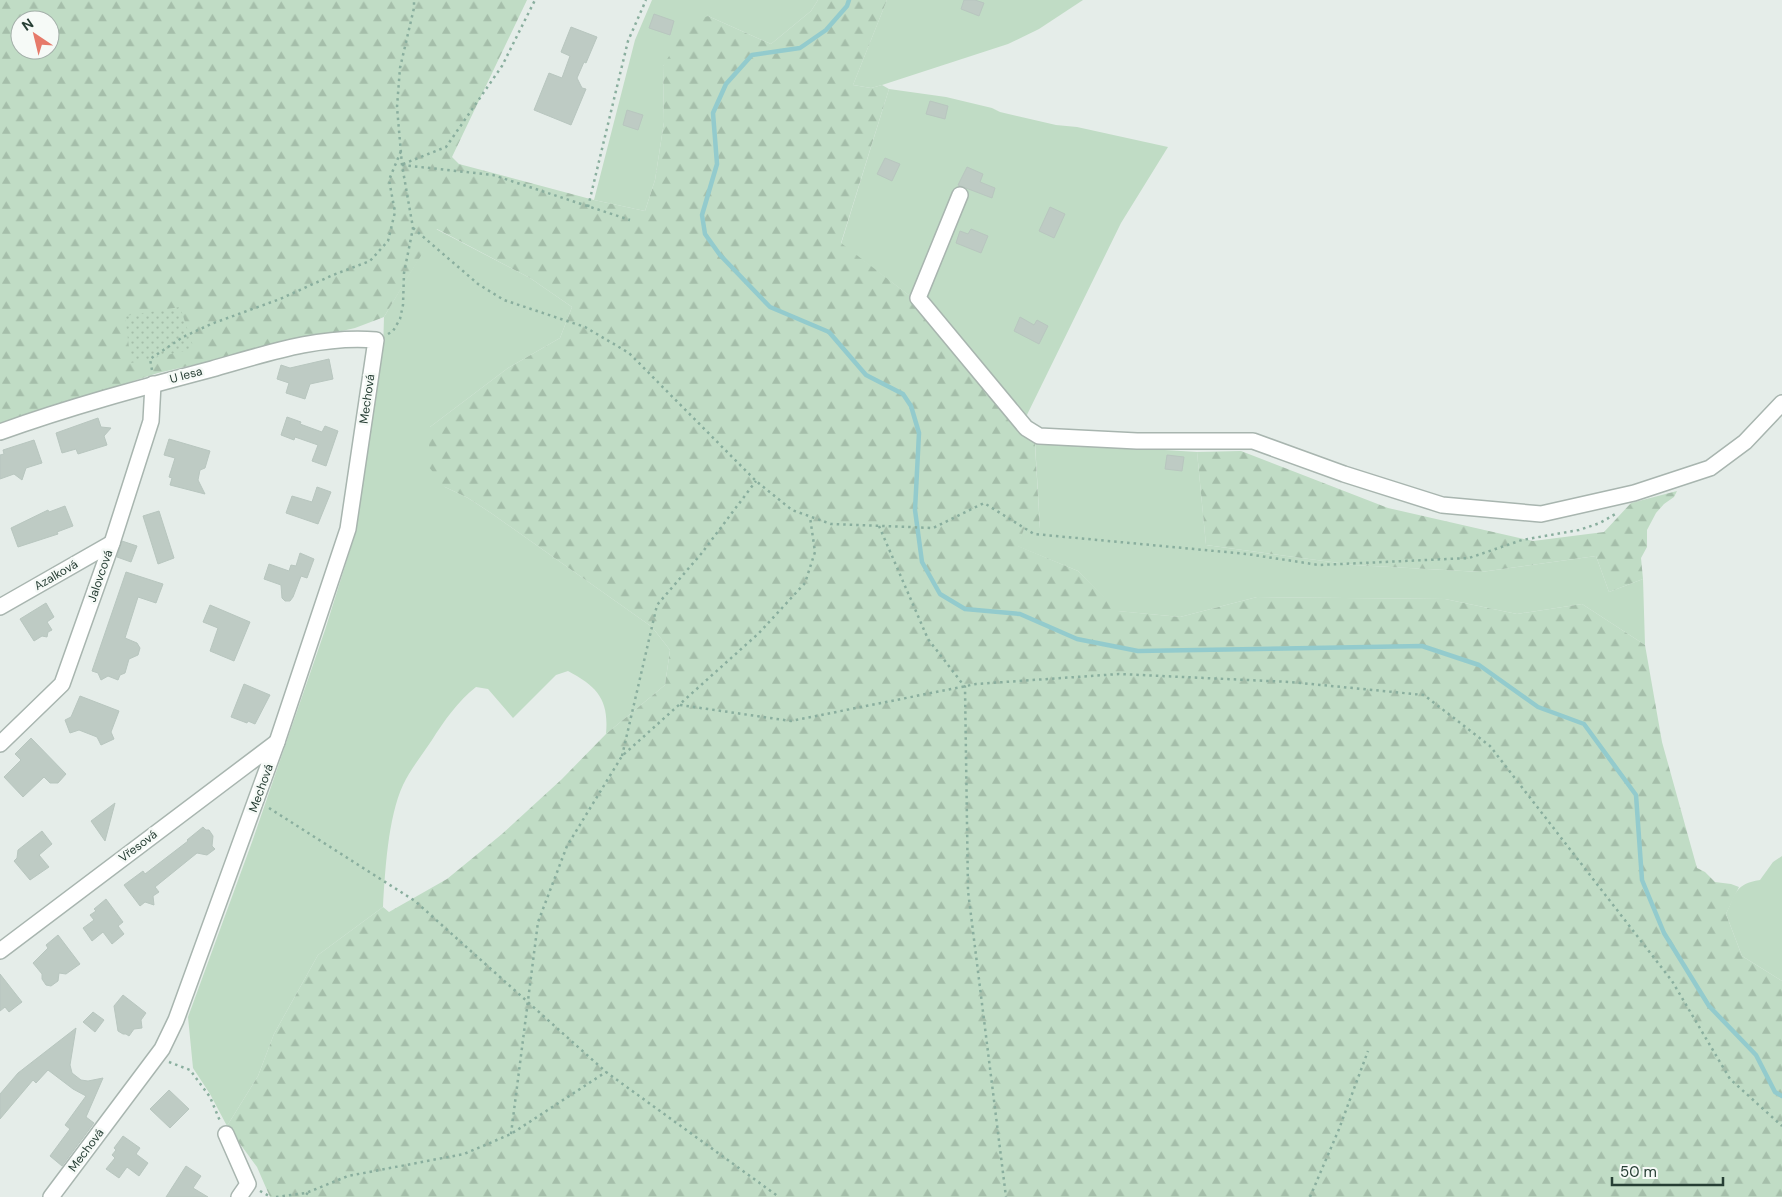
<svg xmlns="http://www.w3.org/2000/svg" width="1782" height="1197" viewBox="0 0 1782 1197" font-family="'DM Sans',sans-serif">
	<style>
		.green { fill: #c0dcc5 }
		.forest { fill: url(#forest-firs); fill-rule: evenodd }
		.park { fill: url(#park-dots) }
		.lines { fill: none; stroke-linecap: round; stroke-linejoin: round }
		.stream { stroke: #93cbcd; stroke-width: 4.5 }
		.building { fill: #becbc4; stroke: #b8c6bf }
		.street-casing { stroke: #a8b5af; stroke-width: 18 }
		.path { stroke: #89ae9e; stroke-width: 2.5; stroke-dasharray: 2.5 4; stroke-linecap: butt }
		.street { stroke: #fff; stroke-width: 15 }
		.labels { text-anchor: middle; stroke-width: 5; stroke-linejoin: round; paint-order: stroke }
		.street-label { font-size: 12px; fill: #263e34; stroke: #f6faf7 }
	</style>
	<defs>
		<pattern id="forest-firs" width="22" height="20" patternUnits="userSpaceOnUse" patternTransform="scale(1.25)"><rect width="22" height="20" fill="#c0dcc5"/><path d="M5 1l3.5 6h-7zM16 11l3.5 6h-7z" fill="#a5beaa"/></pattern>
		<pattern id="park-dots" width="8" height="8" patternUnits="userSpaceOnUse" patternTransform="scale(1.25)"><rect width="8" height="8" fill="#c0dcc5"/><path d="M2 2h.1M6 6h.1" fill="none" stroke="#a5beaa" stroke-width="1.8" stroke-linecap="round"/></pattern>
	</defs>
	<rect width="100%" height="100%" fill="#e5ede9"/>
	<!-- green -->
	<g class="green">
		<path d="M 652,0 L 818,0 L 811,11 L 771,44 L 708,16 L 663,66 L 664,122 L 655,180 L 645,211 L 594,200 L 635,40 Z"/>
		<path d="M 887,0 L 1083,0 L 1039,29 L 1008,44 L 882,85 L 871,88 L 853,85 Z"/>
		<path d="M 889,89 L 946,97 L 992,108 L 1000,112 L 1056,125 L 1077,127 L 1168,147 L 1121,223 L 1023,423 L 914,299 L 841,244 Z"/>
		<path d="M 436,229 L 530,278 L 572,307 L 560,338 L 508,368 L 430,427 L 445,487 L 468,498 L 491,513 L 652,627 L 670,650 L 665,685 L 606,734 C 609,700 598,687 568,671 L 556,675 L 513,718 L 488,689 L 476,687 C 458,701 444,721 432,740 C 422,755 410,770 403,785 C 388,817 385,872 383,907 L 318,955 L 274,1034 L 258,1076 L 227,1126 L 210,1094 L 193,1068 L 188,1017 L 252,842 L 325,630 L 356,531 L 365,461 L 383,351 L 384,317 Z"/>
		<path d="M 1035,442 L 1197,452 L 1206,545 L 1354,565 L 1481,572 L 1596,556 L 1609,592 L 1643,579 L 1645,645 L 1582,604 L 1517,614 L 1445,599 L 1257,597 L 1180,617 L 1117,611 L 1078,571 L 1017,546 L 1024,529 L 1040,528 Z"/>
		<path d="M 1782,856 L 1782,981 L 1742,956 L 1726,914 C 1736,893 1735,884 1760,880 L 1773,862 Z"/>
	</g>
	<!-- forest -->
	<g class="forest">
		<path d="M 0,0 L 527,0 L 452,157 L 459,164 L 594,200 L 645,211 L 655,180 L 664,122 L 663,66 L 689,23 L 708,16 L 771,44 L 811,11 L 818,0 L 887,0 L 853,85 L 871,88 L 882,85 L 889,89 L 841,243 L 914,299 L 1034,429 L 1040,529 L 1024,529 L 1018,546 L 1078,571 L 1118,611 L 1180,617 L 1257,597 L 1445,599 L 1517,614 L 1582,604 L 1645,645 L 1662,742 L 1697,868 L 1705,872 L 1715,882 L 1731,884 L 1739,887 L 1726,914 L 1742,956 L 1782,981 L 1782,1197 L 270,1197 L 257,1167 L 227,1126 L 258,1076 L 274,1034 L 318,955 L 383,907 L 389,912 L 447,879 L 502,834 L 562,779 L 606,734 L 665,685 L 670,650 L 652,627 L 491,513 L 468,498 L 445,487 L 428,466 L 430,427 L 508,368 L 560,338 L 572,307 L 530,278 L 437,229 L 384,317 L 355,328 L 158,373 L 0,424 ZM 20,20 L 50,20 L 50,50 L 20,50 Z"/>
		<path d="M 1241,451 L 1388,508 L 1533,541 L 1604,532 L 1631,503 L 1677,491 L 1674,497 L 1664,504 L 1656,513 L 1647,530 L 1647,547 L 1641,558 L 1643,579 L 1609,592 L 1596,556 L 1481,572 L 1354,565 L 1206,545 L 1197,452 Z"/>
	</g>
	<!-- park -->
	<path class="park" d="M 180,307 L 194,349 L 131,363 L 125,316 Z"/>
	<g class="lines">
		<!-- stream -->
		<path class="stream" d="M 849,0 L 847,6 L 826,30 L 800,48 L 752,55 L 726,84 L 713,113 L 717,164 L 702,215 L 705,234 L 720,255 L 770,307 L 829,332 L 866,375 L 903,394 L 911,406 L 919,433 L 915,510 L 922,562 L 940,594 L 965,609 L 1020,614 L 1077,639 L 1138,651 L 1422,646 L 1479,665 L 1538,707 L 1584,724 L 1636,795 L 1642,880 L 1664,933 L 1709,1006 L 1756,1055 L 1775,1092 L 1782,1096"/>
	</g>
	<!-- building -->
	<g class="building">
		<path d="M 964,0 L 975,0 L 984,3 L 979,16 L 961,9 Z"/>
		<path d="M 654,14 L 674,21 L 670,35 L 649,28 Z"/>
		<path d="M 571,27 L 597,37 L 586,63 L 584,62 L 577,78 L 582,88 L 586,89 L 571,125 L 534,110 L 549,73 L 562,78 L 570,56 L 561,52 Z"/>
		<path d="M 930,101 L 948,106 L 945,119 L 926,114 Z"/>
		<path d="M 627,110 L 643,115 L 638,130 L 623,125 Z"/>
		<path d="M 885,158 L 900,164 L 892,181 L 877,174 Z"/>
		<path d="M 967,167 L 983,174 L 980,182 L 995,188 L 992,198 L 958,185 Z"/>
		<path d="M 1050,207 L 1065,214 L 1054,238 L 1039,231 Z"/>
		<path d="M 971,229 L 988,236 L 981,253 L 956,243 L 960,231 L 968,234 Z"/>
		<path d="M 1020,317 L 1034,325 L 1037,320 L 1048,326 L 1039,344 L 1014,331 Z"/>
		<path d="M 329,359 L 333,379 L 310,384 L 305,399 L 286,393 L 289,383 L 277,379 L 281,365 L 290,368 Z"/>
		<path d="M 287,417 L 301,422 L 300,424 L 322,432 L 325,426 L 338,431 L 326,466 L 312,461 L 318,445 L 295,437 L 294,440 L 281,435 Z"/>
		<path d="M 98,418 L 101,427 L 111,428 L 104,436 L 107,445 L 78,454 L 76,449 L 62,453 L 56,433 Z"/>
		<path d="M 169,439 L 210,451 L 205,468 L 200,470 L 198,480 L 205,494 L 170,485 L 172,478 L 169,477 L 175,458 L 164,455 Z"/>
		<path d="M 34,440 L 42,463 L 26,468 L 22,480 L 14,474 L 0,479 L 0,455 L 4,454 L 3,450 Z"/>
		<path d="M 1167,455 L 1184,457 L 1182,471 L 1165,469 Z"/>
		<path d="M 317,487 L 331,492 L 318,524 L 286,513 L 292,496 L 312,502 Z"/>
		<path d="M 65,506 L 73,526 L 57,532 L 58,534 L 18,547 L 11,528 L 48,510 L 49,512 Z"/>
		<path d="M 159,511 L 174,558 L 158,564 L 143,516 Z"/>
		<path d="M 122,541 L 137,546 L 131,562 L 117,557 Z"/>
		<path d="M 300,553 L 314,559 L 307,578 L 301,576 L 293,597 L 290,601 L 285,601 L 282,598 L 281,585 L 264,579 L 269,564 L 289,571 L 291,565 L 296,566 Z"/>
		<path d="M 126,572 L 163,584 L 156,603 L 138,597 L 125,638 L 137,643 L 140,648 L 138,655 L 129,659 L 125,673 L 120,675 L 118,680 L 108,676 L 101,680 L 98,673 L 92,671 Z"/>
		<path d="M 46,603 L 54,617 L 47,622 L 52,630 L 48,632 L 47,637 L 42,636 L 34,641 L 20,619 Z"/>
		<path d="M 210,605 L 250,622 L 234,661 L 210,651 L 218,628 L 203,622 Z"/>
		<path d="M 244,684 L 270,695 L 255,724 L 248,721 L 247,723 L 231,717 Z"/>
		<path d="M 80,696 L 119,711 L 111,732 L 114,739 L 101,745 L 97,737 L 79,730 L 70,733 L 65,720 L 71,717 Z"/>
		<path d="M 31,738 L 66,774 L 58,783 L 50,783 L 44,777 L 23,797 L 4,777 L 21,760 L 15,754 Z"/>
		<path d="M 115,803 L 105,841 L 91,821 Z"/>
		<path d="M 203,827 L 206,830 L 209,830 L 213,836 L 212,846 L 215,849 L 207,855 L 197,853 L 155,887 L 159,892 L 153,896 L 154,905 L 145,902 L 140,906 L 124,885 L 143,871 L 145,874 L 188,841 L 187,840 Z"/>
		<path d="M 42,831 L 52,844 L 39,855 L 49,867 L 30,880 L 14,861 L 17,858 L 18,850 Z"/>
		<path d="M 106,899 L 123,922 L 118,926 L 124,934 L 112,944 L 103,932 L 92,941 L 83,928 L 94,920 L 90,915 L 96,911 L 94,909 Z"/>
		<path d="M 58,935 L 80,964 L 66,974 L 59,973 L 58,981 L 51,986 L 46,985 L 42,979 L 42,974 L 33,963 L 48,948 L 46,945 Z"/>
		<path d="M 0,974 L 22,1002 L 9,1012 L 5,1007 L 0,1011 Z"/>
		<path d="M 123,995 L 146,1013 L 141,1020 L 142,1028 L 134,1029 L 129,1036 L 126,1034 L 123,1034 L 118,1031 L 114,1006 Z"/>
		<path d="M 93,1012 L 104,1020 L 95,1032 L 83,1022 Z"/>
		<path d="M 76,1028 L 70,1065 L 72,1073 L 81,1080 L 88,1081 L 103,1078 L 86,1117 L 94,1123 L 62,1166 L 50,1156 L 70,1129 L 65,1125 L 86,1096 L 73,1089 L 48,1070 L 36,1083 L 33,1080 L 0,1119 L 0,1094 L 18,1073 Z"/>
		<path d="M 169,1090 L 189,1109 L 170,1128 L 150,1109 Z"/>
		<path d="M 123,1136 L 140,1148 L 136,1154 L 148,1163 L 139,1176 L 127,1167 L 119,1178 L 106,1169 L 115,1158 L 112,1155 L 116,1150 L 114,1148 Z"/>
		<path d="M 186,1166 L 201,1176 L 193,1188 L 208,1197 L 166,1197 Z"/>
	</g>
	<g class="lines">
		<!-- street casing -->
		<g class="street-casing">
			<g id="street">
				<path d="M 960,195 L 918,298 L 1026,428 L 1039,436 L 1137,441 L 1253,441 L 1344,474 L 1442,505 L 1541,514 L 1634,493 L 1710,468 L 1745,442 L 1782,403"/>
				<path d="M 0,432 C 69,407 140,388 212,369 C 265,354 320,335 376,340 L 348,529 L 277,742 L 176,1020 L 162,1049 L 51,1197"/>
				<path d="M 0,607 L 112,543"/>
				<path d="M 0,744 L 62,684 L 112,543 L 151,421 L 153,384"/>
				<path d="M 0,951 L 277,742"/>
				<path d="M 226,1134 L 248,1184 L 239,1197"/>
			</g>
		</g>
		<!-- path -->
		<g class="path">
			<path d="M 403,164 L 446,147 L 502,66 L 535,0"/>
			<path d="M 402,165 L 493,175 L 630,220"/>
			<path d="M 588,207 L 628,41 L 646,0"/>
			<path d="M 413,228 L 478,284 L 504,300 L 585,327 L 629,353 L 756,481 L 792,510 L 831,524 L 933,528 L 984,503 L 1034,534 L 1247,554 L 1319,565 L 1469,558 L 1522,540 L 1579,530 L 1600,523 L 1617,513"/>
			<path d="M 388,334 L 393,331 L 400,319 L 403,305 L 404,273 L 413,228 L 402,165 L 397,107 L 400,68 L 414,8 L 414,0"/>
			<path d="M 152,370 L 150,359 L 183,337 L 211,324 L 280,299 L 333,275 L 370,261 L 388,241 L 395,212 L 389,180 L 401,151"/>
			<path d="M 879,526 L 928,639 L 965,687 L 968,891 L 1006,1197"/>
			<path d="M 680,705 L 791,721 L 976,684 L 1119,674 L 1290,682 L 1424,695 L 1490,746 L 1672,981 L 1730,1079 L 1782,1126"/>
			<path d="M 622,756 L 657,605 L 701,554 L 756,481"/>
			<path d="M 269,808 L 415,901 L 606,1072 L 779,1197"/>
			<path d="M 169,1062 L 190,1070 L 210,1097 L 220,1121"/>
			<path d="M 511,1134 L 538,922 L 567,846 L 622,756 L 759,633 L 805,583 L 815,552 L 810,517"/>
			<path d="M 260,1191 L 271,1197"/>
			<path d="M 306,1193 L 311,1197"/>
			<path d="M 276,1197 L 306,1193 L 348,1176 L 464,1154 L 511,1134 L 606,1072"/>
			<path d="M 1310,1197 L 1339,1129 L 1368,1051"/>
		</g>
		<!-- street -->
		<use href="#street" class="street"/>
	</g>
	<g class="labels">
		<!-- street labels -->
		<g class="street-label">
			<text transform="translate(186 375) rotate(-15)" y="4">U lesa</text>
			<text transform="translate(367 399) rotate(-82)" y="4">Mechová</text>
			<text transform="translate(56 575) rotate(-30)" y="4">Azalková</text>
			<text transform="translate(100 576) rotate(-71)" y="4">Jalovcová</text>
			<text transform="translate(261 788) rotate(-70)" y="4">Mechová</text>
			<text transform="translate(138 846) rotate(-37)" y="4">Vřesová</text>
			<text transform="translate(86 1150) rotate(-53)" y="4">Mechová</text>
		</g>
	</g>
	<!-- north arrow -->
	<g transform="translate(35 35) rotate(325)"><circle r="24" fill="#f6faf7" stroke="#a3afa9"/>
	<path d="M0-4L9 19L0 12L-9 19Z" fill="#e67a6a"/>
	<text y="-8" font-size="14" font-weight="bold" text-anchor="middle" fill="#263e34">N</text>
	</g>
	<!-- scale -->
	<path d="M1612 1177v8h111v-8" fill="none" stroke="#263e34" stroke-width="2.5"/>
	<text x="1620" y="1177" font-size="15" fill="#263e34" stroke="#f6faf7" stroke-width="4" paint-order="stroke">50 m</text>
</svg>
